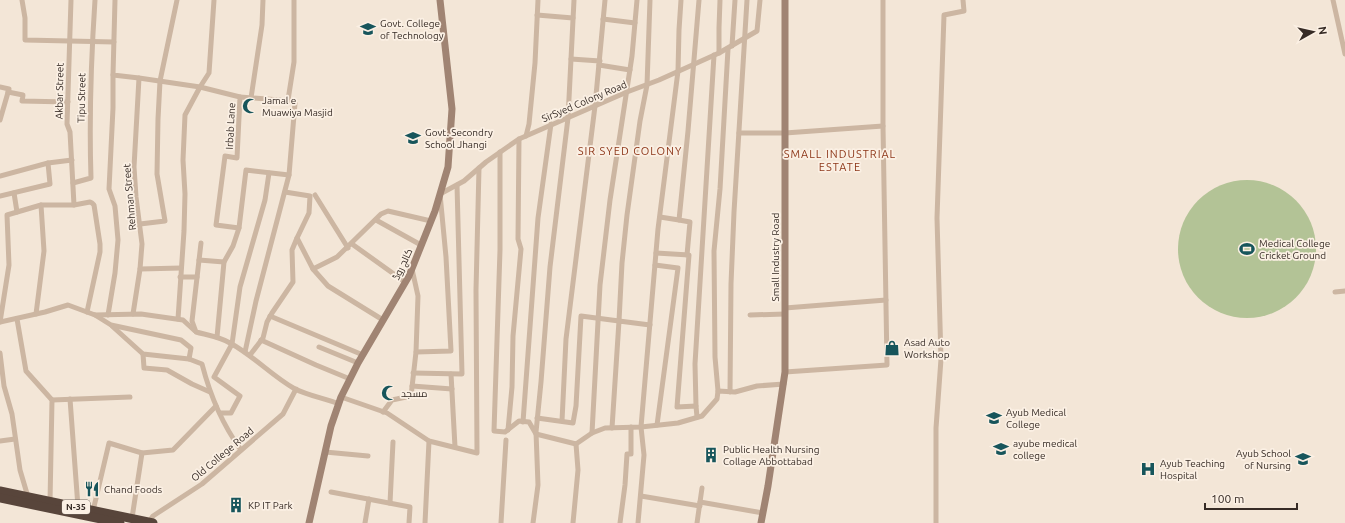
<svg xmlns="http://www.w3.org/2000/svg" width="1345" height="523" viewBox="0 0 1345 523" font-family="Ubuntu,Cairo,sans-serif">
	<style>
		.garden { fill: #b3c396 }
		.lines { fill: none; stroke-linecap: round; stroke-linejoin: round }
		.street { stroke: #ccb6a2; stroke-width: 5 }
		.secondary { stroke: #a08473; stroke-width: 7 }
		.highway { stroke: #58453b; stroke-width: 9 }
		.labels { text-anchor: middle; stroke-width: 3.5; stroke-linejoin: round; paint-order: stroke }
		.shield { fill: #fbf0e4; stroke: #71665e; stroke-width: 1 }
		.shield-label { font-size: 9px; font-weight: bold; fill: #362b25 }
		.poi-label { font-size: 10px; fill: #362b25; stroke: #fbf0e4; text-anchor: start }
		.street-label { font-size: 10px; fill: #362b25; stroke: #fbf0e4 }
		.neighbourhood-label { font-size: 11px; letter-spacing: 1px; fill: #8c3517; stroke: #fbf0e4 }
	</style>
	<rect width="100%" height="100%" fill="#f3e6d7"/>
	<!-- garden -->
	<circle class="garden" cx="1247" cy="249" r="69"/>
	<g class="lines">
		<!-- street -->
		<g class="street">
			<path d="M 22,0 L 25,18 L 25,40 L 114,42"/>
			<path d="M 71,0 L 67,124 L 70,132 L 74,205"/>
			<path d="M 115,0 L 113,75 L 139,78 L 200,87 L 185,115 L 183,160 L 185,194 L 184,231 L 178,319"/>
			<path d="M 214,0 L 209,73 L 200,87 L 240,97 L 237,158 L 225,156 L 216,225 L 239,228"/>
			<path d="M 1333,0 L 1345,54"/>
			<path d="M 537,15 L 573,18"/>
			<path d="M 603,19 L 635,23"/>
			<path d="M 732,46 L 735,0"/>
			<path d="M 719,53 L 719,28 L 720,0"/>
			<path d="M 571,59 L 600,61"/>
			<path d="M 599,65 L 630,70"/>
			<path d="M 0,87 L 9,89 L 0,120"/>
			<path d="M 8,92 L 23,95 L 22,101 L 68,102"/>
			<path d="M 240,97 L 293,101 L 295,103 L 289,175 L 256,301 L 245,352"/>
			<path d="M 251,98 L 262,25 L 263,0"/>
			<path d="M 288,100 L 294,62 L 294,0"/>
			<path d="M 739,133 L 785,133 L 883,126"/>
			<path d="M 526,136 L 529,124 L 535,63 L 538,0"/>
			<path d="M 500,152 L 500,250 L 494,431 L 505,432 L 519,421 L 529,422 L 536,434 L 576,444 L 592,433 L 605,428 L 641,427 L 678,423 L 702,416 L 717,399 L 718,391 L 735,392 L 757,386 L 784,384"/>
			<path d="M 0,176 L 48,163"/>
			<path d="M 73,183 L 91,178 C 89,118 91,60 95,0"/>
			<path d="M 285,192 L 310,196 L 309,213 L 297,238 L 313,269 L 337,257 L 381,214 L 388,211 L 431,221"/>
			<path d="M 14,193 L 17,212"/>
			<path d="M 315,195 L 348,248"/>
			<path d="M 0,196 L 50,184 L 48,163 L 72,160"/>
			<path d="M 660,217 L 679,220"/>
			<path d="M 376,220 L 421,245"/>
			<path d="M 140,224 L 165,221 L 157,174 L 158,119 L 160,81 L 177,0"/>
			<path d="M 201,243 L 192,321 L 196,332 C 207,335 220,337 230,343 C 254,356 272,376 295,389 C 307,395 326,399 339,404"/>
			<path d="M 352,244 L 405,282"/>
			<path d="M 656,253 L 689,255 L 677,407 L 696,406 L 697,417"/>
			<path d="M 687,255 L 690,222 L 679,220 L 688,131 L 699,0"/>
			<path d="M 199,260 L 224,262"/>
			<path d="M 655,265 L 678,268 L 657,425"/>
			<path d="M 140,269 L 181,268"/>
			<path d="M 313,269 L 328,286 L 383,320"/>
			<path d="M 180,277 L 197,277"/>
			<path d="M 1335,292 L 1345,291"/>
			<path d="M 785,308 L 886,300"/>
			<path d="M 36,314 L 44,251 L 41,205"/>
			<path d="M 133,314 L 140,269 L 142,244 L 136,197 L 134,167 L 139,78"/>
			<path d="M 95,315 L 111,325 L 181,340 L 191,348 L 189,359 L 202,364 C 210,395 222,424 241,450"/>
			<path d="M 108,315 L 115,273 L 118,240 L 115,206 L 109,189 L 113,108 L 113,75"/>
			<path d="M 750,315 L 785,314"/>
			<path d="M 270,316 L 363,355"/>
			<path d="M 17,319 L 26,371 L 52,400 L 50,502"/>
			<path d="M 0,322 L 9,265 L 7,215 L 41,205 L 74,205 L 90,202 L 92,203 L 94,205 L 100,244 L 100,252 L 87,312"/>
			<path d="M 0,322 L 45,312 L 68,305 L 95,315 L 141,314 L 183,320 L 195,331"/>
			<path d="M 112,326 L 143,354 L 189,359"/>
			<path d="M 217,337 L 224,262 L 233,246 L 239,228 L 246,170 L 289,175"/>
			<path d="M 261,340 L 316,365 L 350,379"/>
			<path d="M 319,347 L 358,363"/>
			<path d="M 416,352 L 451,351 L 446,257 L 440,194 L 464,181 L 486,162 L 519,139 L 627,92 L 659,80 L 719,53 L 757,31 L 760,0"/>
			<path d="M 0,353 L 4,386 L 12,414 L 20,470 L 28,497"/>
			<path d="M 143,354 L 144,368 L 167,370 L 192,384 L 210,392"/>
			<path d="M 250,355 L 263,338 L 267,322 L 272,313 L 293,282 L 292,250 L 297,238"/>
			<path d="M 785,372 L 887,365 L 883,126 L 883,0"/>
			<path d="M 413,373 L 462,374 L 457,185"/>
			<path d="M 451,374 L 455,447"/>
			<path d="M 412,386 L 452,389"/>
			<path d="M 718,391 L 715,357 L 714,251 L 720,189 L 728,49"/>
			<path d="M 730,392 L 731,284 L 734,212 L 747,0"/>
			<path d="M 341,397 L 387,413 L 429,441 L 477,453 L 476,290 L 479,168"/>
			<path d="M 70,399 L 78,507"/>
			<path d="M 52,400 L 130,397"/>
			<path d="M 696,406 L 695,364 L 714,55"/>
			<path d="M 383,412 L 392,400 L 411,396 L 416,352 L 418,296 L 412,269"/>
			<path d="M 220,413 L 231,413 L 240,396 L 214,377 L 232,344 L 240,287 L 265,200 L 269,173"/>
			<path d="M 537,418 L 573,423 L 576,406 L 581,316 L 619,321 L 622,263 L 627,215 L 640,121 L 647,85 L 650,0"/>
			<path d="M 562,421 L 566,339 L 595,106 L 605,0"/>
			<path d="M 523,422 L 538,218 L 551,124"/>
			<path d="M 612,428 L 619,321 L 650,325"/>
			<path d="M 508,430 L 512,387 L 513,336 L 521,249 L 518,239 L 519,139"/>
			<path d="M 592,433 L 600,285 L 610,200 L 632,56 L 637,0"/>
			<path d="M 0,441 L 15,439"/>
			<path d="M 325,452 L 368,456"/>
			<path d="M 331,492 L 410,507 L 409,523"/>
			<path d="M 641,496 L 700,506"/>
			<path d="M 700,502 L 763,513"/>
			<path d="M 390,503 L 393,442"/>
			<path d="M 93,511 L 109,443 L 142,453 L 173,450 L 216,406"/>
			<path d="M 132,518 L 142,453"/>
			<path d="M 149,522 L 153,516 L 202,484 L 283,414 L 296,389"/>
			<path d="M 365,523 L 369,499"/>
			<path d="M 425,523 L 429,441"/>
			<path d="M 501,523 L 506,440"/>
			<path d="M 533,523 L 538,485 L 536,432 L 541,382 L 550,267 L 568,118 L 574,0"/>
			<path d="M 573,523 L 578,470 L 576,444"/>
			<path d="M 620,523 L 625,485 L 627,454 L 631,454 L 631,427"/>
			<path d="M 638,523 L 644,455 L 641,427 L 658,229 L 678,71 L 679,30 L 681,0"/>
			<path d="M 697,523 L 702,488"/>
			<path d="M 936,523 L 936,428 L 941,359 L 937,218 L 944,15 L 964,11 L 963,0"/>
		</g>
		<!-- secondary -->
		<g class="secondary">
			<path d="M 309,523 L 331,426 L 341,397 L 358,363 L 409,276 L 435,211 L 448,167 L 452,109 L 440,0"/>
			<path d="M 761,523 L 768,486 L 785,372 L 785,0"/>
		</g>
		<!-- highway -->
		<g class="highway">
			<path d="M 0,491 L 153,523"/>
			<path d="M 0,498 L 120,523"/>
		</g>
	</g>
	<!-- icons -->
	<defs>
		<g id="university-bare" transform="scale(1.2)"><path d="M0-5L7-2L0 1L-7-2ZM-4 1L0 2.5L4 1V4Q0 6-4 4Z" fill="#17555b" stroke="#fbf0e4" stroke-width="2.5" paint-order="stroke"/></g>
		<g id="mosque-bare" transform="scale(1.2)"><path d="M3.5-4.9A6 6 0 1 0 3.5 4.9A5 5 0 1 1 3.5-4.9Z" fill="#17555b" stroke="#fbf0e4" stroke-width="2.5" paint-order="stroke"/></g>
		<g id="school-bare" transform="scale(1.2)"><path d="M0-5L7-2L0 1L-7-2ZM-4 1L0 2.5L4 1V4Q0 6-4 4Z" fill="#17555b" stroke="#fbf0e4" stroke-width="2.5" paint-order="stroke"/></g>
		<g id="stadium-bare" transform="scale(1.2)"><path d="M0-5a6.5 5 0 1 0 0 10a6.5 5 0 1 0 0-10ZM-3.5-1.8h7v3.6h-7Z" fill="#17555b" stroke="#fbf0e4" stroke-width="2.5" paint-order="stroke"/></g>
		<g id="shop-bare" transform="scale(1.2)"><path d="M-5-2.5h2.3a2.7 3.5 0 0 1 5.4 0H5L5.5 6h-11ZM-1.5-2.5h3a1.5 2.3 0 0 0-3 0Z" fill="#17555b" stroke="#fbf0e4" stroke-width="2.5" paint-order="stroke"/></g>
		<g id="building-bare" transform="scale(1.2)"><path d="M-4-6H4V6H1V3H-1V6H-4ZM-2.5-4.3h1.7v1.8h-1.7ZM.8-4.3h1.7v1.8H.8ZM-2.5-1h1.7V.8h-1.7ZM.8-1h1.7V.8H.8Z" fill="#17555b" stroke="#fbf0e4" stroke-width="2.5" paint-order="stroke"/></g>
		<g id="hospital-bare" transform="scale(1.2)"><path d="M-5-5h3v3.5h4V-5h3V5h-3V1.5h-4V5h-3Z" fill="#17555b" stroke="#fbf0e4" stroke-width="2.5" paint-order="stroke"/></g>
		<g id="restaurant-bare" transform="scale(1.2)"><path d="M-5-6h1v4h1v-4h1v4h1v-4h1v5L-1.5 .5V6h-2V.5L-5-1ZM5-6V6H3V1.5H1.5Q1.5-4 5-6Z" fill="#17555b" stroke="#fbf0e4" stroke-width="2.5" paint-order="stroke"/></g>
	</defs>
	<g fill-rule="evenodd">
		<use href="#university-bare" x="368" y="29"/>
		<use href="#mosque-bare" x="250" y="106"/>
		<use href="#school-bare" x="413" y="138"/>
		<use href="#stadium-bare" x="1247" y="249"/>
		<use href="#shop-bare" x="892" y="348"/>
		<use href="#mosque-bare" x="389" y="393"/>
		<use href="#university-bare" x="994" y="418"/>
		<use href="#university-bare" x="1001" y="449"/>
		<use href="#building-bare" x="711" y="455"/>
		<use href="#school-bare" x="1303" y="459"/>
		<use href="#hospital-bare" x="1148" y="469"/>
		<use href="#restaurant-bare" x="92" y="489"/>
		<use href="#building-bare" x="236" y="505"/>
	</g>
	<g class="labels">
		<!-- shield labels -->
		<rect class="shield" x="62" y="500" width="28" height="14" rx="3"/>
		<g class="shield-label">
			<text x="76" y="510">N-35</text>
		</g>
		<!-- poi labels -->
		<g class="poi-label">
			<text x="380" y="27">Govt. College<tspan x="380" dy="12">of Technology</tspan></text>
			<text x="262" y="104">Jamal e<tspan x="262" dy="12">Muawiya Masjid</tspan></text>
			<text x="425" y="136">Govt. Secondry<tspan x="425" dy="12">School Jhangi</tspan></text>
			<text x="1259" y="247">Medical College<tspan x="1259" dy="12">Cricket Ground</tspan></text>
			<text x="904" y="346">Asad Auto<tspan x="904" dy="12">Workshop</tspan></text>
			<text x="401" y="397">مسجد</text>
			<text x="1006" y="416">Ayub Medical<tspan x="1006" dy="12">College</tspan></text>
			<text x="1013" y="447">ayube medical<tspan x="1013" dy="12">college</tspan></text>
			<text x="723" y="453">Public Health Nursing<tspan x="723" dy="12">Collage Abbottabad</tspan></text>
			<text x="1291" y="457" text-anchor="end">Ayub School<tspan x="1291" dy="12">of Nursing</tspan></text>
			<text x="1160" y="467">Ayub Teaching<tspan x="1160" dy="12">Hospital</tspan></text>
			<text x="104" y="493">Chand Foods</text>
			<text x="248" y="509">KP IT Park</text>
		</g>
		<!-- street labels -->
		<g class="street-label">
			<text transform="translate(59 91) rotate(-89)" y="4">Akbar Street</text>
			<text transform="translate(81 98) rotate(-89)" y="4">Tipu Street</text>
			<text transform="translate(584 101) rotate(-23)" y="4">SirSyed Colony Road</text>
			<text transform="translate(230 126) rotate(-87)" y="4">Irbab Lane</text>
			<text transform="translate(129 197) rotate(-95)" y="4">Rehman Street</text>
			<text transform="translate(775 257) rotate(-90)" y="4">Small Industry Road</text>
			<text transform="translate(402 264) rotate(-65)" y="4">کالج روڈ</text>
			<text transform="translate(222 454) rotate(-40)" y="4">Old College Road</text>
		</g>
		<!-- neighbourhood labels -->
		<g class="neighbourhood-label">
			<text x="630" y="155">SIR SYED COLONY</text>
			<text x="840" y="158">SMALL INDUSTRIAL<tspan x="840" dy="13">ESTATE</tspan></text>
		</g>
	</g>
	<!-- north arrow -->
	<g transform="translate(1313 32) rotate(82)" stroke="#fbf0e4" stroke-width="3" paint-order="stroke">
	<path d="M0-3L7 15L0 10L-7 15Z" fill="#362b25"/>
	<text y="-6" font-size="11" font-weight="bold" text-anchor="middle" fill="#362b25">N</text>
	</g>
	<!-- scale -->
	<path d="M1205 503v6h92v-6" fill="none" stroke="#362b25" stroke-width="2"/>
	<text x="1211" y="503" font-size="12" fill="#362b25" stroke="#fbf0e4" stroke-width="3" paint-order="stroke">100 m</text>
</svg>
